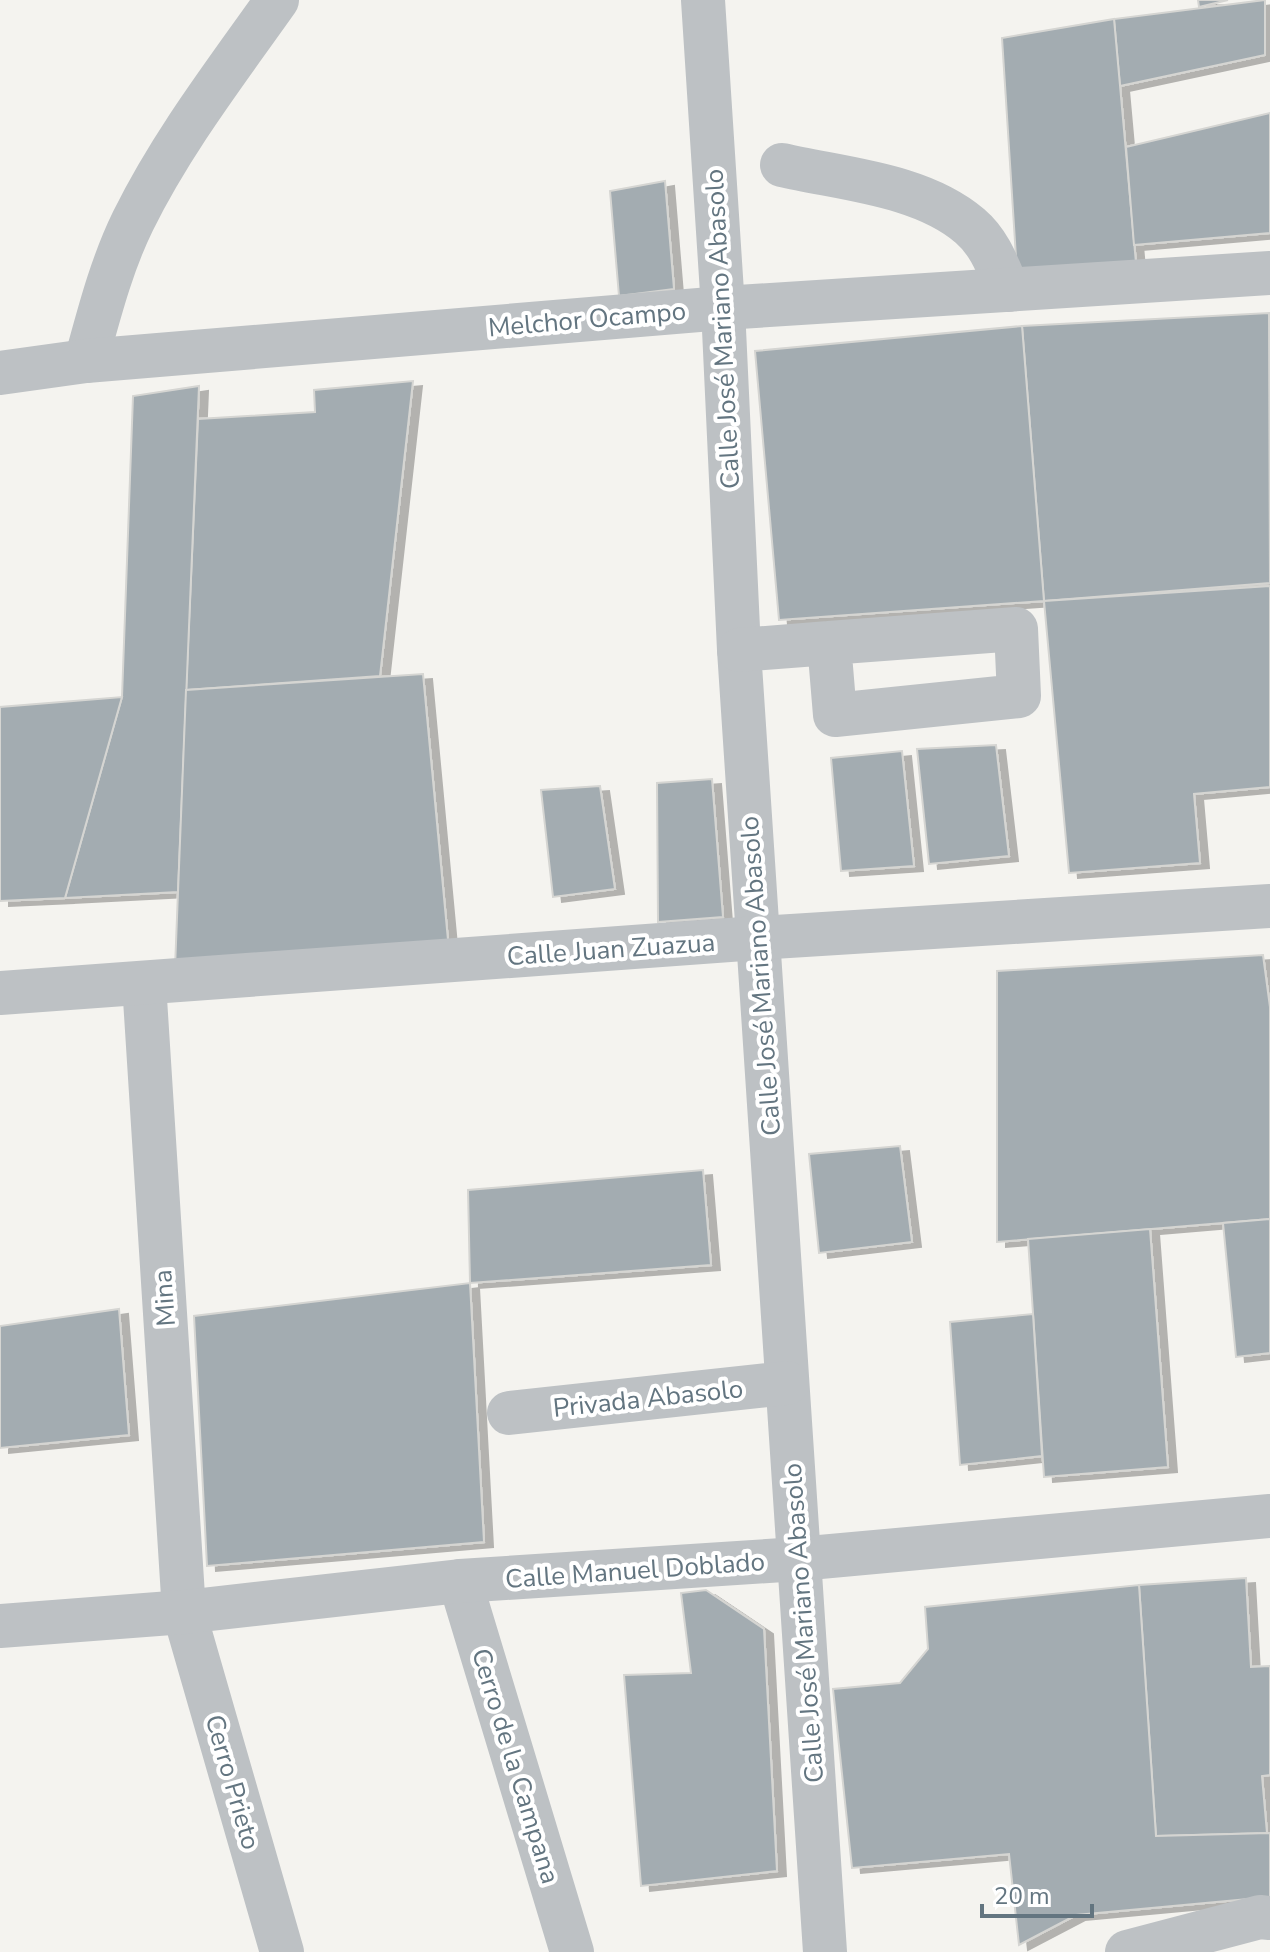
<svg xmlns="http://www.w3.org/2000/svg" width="1270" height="1952" viewBox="0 0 1270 1952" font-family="'Nunito Sans',sans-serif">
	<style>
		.building { fill: #a3acb1; stroke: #d5d5d2; stroke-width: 2; filter: url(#shadow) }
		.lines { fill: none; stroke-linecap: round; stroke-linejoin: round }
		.minor { stroke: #bdc1c4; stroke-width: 44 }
		.labels { text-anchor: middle; stroke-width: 8; stroke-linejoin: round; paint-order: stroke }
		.street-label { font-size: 26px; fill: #637580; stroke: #fff }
	</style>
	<defs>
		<filter id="shadow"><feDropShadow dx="9" dy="5" stdDeviation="0" flood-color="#0004"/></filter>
	</defs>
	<rect width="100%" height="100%" fill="#f4f3ef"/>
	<!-- building -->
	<g class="building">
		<path d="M 1198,0 L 1228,0 L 1199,7 Z"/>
		<path d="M 1265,0 L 1265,55 L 1120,86 L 1114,19 Z"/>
		<path d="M 1114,19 L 1136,263 L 1017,273 L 1002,38 Z"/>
		<path d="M 1270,113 L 1270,233 L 1134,245 L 1126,147 Z"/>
		<path d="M 665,181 L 674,289 L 619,296 L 610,191 Z"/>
		<path d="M 1269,313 L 1270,583 L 1044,601 L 1022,326 Z"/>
		<path d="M 1022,326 L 1044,601 L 779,620 L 755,351 Z"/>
		<path d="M 413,381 L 380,676 L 186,690 L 198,419 L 315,412 L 314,390 Z"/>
		<path d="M 199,386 L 178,892 L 65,898 L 122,697 L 133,396 Z"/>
		<path d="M 1270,586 L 1270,787 L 1194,794 L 1200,863 L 1069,873 L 1044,601 Z"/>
		<path d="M 423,674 L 448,940 L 175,968 L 186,690 Z"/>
		<path d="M 122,697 L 65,898 L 0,901 L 0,707 Z"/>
		<path d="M 996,745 L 1009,856 L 929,864 L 917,749 Z"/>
		<path d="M 902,751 L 914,866 L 841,871 L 831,758 Z"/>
		<path d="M 712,779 L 723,917 L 658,922 L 657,783 Z"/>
		<path d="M 600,786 L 615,889 L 553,897 L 541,790 Z"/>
		<path d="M 1263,955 L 1270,1007 L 1270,1219 L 997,1242 L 997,971 Z"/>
		<path d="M 900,1146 L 912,1242 L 819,1253 L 809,1154 Z"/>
		<path d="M 703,1170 L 711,1265 L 470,1283 L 468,1190 Z"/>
		<path d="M 1270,1219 L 1270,1353 L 1236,1357 L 1223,1223 Z"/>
		<path d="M 1150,1229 L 1168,1467 L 1044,1477 L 1028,1239 Z"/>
		<path d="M 470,1283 L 484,1542 L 207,1566 L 194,1316 Z"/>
		<path d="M 119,1309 L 129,1435 L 0,1448 L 0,1326 Z"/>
		<path d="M 1033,1314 L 1042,1456 L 960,1465 L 950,1322 Z"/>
		<path d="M 1246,1578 L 1251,1667 L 1270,1666 L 1270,1775 L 1262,1776 L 1267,1833 L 1156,1836 L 1139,1585 Z"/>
		<path d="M 1139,1585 L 1156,1836 L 1270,1833 L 1270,1897 L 1076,1915 L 1019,1945 L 1009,1854 L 852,1868 L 833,1689 L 900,1683 L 928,1649 L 925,1607 Z"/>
		<path d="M 706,1590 L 764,1629 L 777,1871 L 641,1886 L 624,1675 L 691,1673 L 681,1593 Z"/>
	</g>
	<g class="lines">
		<!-- minor -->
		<g class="minor">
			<path d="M 703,0 L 723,308 L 739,650 L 825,1952"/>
			<path d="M 782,165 C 842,179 921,184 970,226 C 990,243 998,267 1008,290"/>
			<path d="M 86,361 C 99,314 111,266 133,221 C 172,142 226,72 277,0"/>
			<path d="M 0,373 L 86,361 L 723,308 L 1270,273"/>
			<path d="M 739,650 L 829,643 L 1016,629 L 1019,696 L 835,715 L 829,643"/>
			<path d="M 144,983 L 184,1612 L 282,1952"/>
			<path d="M 0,993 L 757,938 L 1270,906"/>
			<path d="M 509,1413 L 787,1383"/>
			<path d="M 460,1581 L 572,1952"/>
			<path d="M 0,1626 L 184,1612 L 460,1581 L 798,1559 L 1270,1516"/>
			<path d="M 1127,1952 L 1260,1917 L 1270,1918"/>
		</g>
	</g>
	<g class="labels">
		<!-- street labels -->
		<g class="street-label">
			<text transform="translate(587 319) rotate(-5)" y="9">Melchor Ocampo</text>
			<text transform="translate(722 329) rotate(-93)" y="9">Calle José Mariano Abasolo</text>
			<text transform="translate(611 949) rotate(-4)" y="9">Calle Juan Zuazua</text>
			<text transform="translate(760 976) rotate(-94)" y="9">Calle José Mariano Abasolo</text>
			<text transform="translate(164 1298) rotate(-94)" y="9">Mina</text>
			<text transform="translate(648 1398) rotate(-6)" y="9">Privada Abasolo</text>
			<text transform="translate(635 1570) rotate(-4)" y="9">Calle Manuel Doblado</text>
			<text transform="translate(803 1623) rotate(-94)" y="9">Calle José Mariano Abasolo</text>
			<text transform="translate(516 1766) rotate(73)" y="9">Cerro de la Campana</text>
			<text transform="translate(233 1782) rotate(74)" y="9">Cerro Prieto</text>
		</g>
	</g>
	<!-- scale -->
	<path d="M982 1904v12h110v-12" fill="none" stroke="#637580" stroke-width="4"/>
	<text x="994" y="1904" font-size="24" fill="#637580" stroke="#ffffff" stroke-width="6" paint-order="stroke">20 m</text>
</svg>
